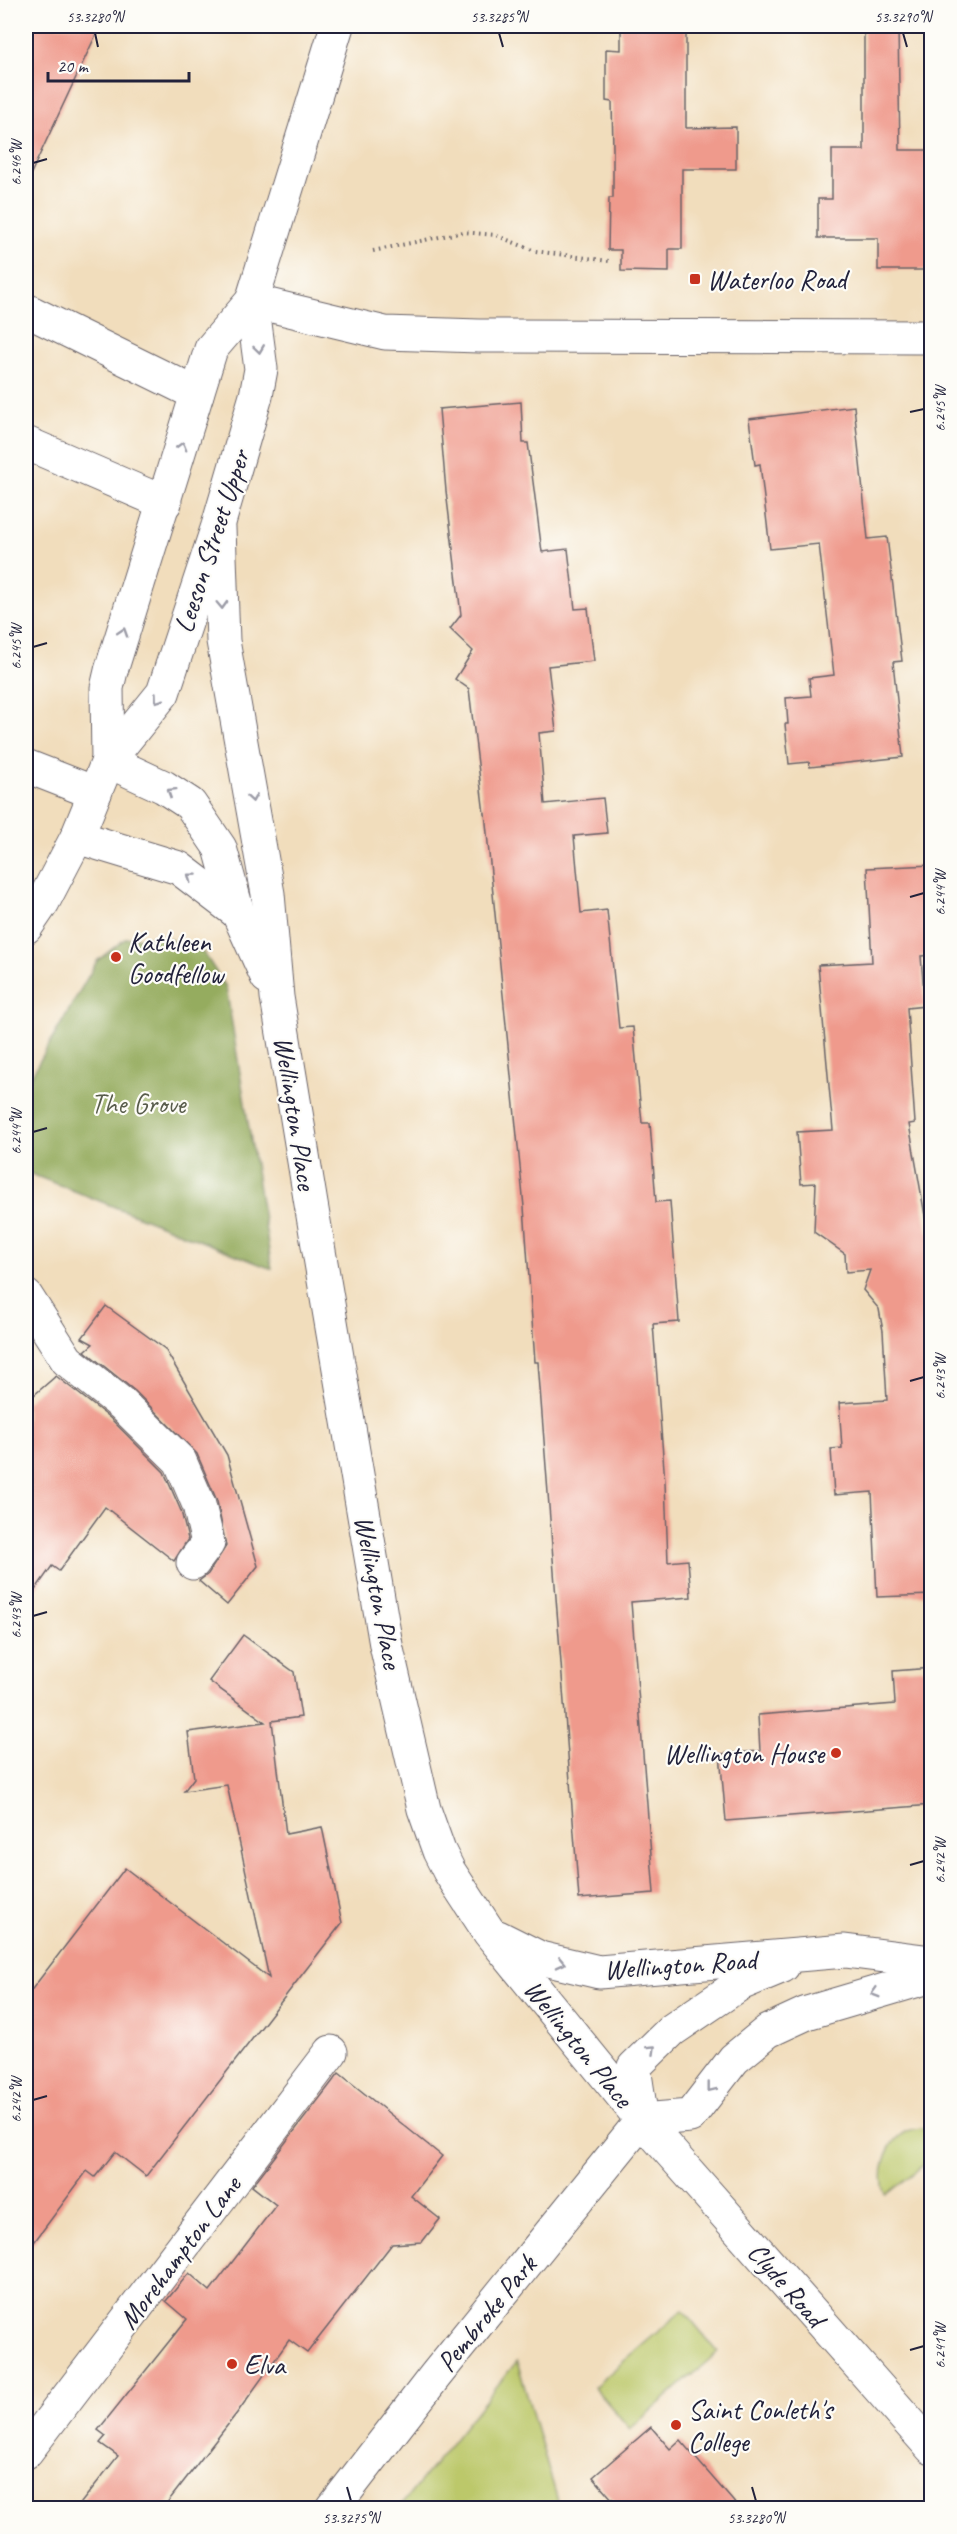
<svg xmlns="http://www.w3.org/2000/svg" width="957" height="2534" viewBox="0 0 957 2534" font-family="Caveat,sans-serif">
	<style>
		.green { fill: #bcc86a; stroke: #6f7552; stroke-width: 1.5 }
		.forest { fill: #95ac5e; stroke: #5c674c; stroke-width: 1.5 }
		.building { fill: #ef9a8c }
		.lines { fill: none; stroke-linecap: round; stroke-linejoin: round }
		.minor-casing { stroke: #6a6368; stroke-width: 35 }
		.major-casing { stroke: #6a6368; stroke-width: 35 }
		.path { stroke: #6a6368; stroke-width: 4; stroke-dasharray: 1.5 4.5; stroke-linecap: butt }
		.minor { stroke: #fff; stroke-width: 33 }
		.major { stroke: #fff; stroke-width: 33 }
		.oneway { stroke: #9c9ca7 }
		.ticks { fill: none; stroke: #22223b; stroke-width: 2 }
		.poi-dot { fill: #c8321e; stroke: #fdfcf7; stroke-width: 2 }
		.labels { text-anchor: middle; stroke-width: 4.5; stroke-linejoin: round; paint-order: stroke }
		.poi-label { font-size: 28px; fill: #22223b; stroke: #fdfcf7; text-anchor: start }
		.street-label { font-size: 28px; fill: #22223b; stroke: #fdfcf7 }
		.park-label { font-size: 28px; fill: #585c4b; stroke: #fdfcf7 }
		.neatline { fill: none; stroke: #22223b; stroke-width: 2 }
		.ticks-label { font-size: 15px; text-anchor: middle; fill: #22223b }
	</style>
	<rect width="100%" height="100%" fill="#fdfcf7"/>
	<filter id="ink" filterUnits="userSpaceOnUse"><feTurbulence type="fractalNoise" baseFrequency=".0167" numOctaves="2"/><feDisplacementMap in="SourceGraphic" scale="12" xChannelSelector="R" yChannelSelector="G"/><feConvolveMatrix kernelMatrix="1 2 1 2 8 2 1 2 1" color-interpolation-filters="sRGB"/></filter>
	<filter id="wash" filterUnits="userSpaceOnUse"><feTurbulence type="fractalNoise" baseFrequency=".008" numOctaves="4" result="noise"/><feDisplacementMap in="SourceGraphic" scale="24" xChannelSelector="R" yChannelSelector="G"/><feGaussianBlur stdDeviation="1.35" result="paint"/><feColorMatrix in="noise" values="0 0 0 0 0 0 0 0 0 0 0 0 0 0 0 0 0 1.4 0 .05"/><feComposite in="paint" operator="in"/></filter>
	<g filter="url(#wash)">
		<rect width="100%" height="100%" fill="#f1ddbc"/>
		<!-- green -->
		<g class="green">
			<path d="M 931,2127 L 931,2159 L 886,2195 C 877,2174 885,2142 907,2131 C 915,2128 923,2128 931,2127 Z"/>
			<path d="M 683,2310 L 718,2352 L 630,2429 L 594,2387 Z"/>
			<path d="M 517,2361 L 560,2508 L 399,2508 Z"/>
		</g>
		<!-- forest -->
		<path class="forest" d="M 163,937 L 204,953 L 226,987 L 272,1269 L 26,1172 L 26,1085 L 97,961 L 126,938 Z"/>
		<g id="blocks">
			<!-- building -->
			<g class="building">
				<path d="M 26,26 L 100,26 L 26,184 Z"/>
				<path d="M 621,26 L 686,26 L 686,128 L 736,127 L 736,169 L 682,169 L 682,249 L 669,249 L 669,272 L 621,271 L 621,250 L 608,250 L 609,198 L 613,198 L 613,149 L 612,102 L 606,101 L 606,49 L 621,50 Z"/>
				<path d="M 864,26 L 898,26 L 900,150 L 929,150 L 929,270 L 878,270 L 878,238 L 818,238 L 818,199 L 832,199 L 832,150 L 864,150 Z"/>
				<path d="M 521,402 L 523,443 L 528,443 L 542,552 L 568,549 L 575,609 L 588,608 L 594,661 L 548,666 L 556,731 L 539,733 L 545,804 L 603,798 L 607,833 L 574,836 L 581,913 L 607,910 L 619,1028 L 633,1027 L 642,1123 L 650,1123 L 656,1202 L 670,1201 L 679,1322 L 653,1324 L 665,1482 L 668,1562 L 688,1560 L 691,1597 L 631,1602 L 654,1893 L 579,1899 L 538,1362 L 535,1362 L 524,1207 L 485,813 L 484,814 L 469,689 L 455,679 L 473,651 L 450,629 L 461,615 L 446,491 L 439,409 Z"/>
				<path d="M 854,406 L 868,539 L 887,537 L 902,661 L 893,662 L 903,757 L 810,767 L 809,762 L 789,764 L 785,724 L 788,724 L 786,698 L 811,696 L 809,678 L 834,675 L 819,544 L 770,549 L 760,464 L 755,465 L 749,419 Z"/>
				<path d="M 932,865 L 932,955 L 921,956 L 925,1006 L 907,1008 L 915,1123 L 909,1124 L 928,1233 L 932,1233 L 932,1595 L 877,1597 L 872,1492 L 834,1495 L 831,1449 L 842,1448 L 839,1403 L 887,1400 L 883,1331 L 879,1309 L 863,1290 L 870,1270 L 846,1272 L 845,1254 L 814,1232 L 816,1183 L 801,1184 L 797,1132 L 833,1130 L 818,965 L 872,962 L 867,868 Z"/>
				<path d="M 106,1306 L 165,1349 L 227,1455 L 258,1566 L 227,1605 L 199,1581 L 208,1574 L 226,1546 L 217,1501 L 197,1454 L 135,1391 L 85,1351 L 93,1344 L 82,1338 Z"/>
				<path d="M 56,1376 L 110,1418 L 164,1472 L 181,1511 L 188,1539 L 174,1561 L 105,1507 L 59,1571 L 52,1566 L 26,1603 L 26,1402 Z"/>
				<path d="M 243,1635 L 294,1672 L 301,1717 L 272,1721 L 286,1834 L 322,1827 L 342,1923 L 146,2176 L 115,2152 L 95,2177 L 87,2171 L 26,2253 L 26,1997 L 125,1868 L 269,1978 L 227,1785 L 184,1791 L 194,1778 L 188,1732 L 265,1722 L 209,1681 Z"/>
				<path d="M 932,1668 L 932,1805 L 726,1821 L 720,1754 L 760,1751 L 758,1715 L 895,1704 L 893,1671 Z"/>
				<path d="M 339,2073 L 442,2156 L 411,2196 L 440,2219 L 422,2242 L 392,2244 L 307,2353 L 289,2340 L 237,2413 L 163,2508 L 77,2508 L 118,2456 L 100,2443 L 106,2436 L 98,2430 L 187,2319 L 166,2301 L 189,2273 L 210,2291 L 276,2205 L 252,2186 Z"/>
				<path d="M 651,2427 L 670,2449 L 680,2440 L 739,2508 L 620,2508 L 593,2477 Z"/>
			</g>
		</g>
	</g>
	<g filter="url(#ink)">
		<use href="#blocks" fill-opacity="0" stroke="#6a6368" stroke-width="1.5"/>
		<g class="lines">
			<!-- minor casing -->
			<g class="minor-casing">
				<g id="minor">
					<path d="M 252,301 L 385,333 L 479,336 L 932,337"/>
					<path d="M 26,310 L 197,394"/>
					<path d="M 26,443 L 165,503"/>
					<path d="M 219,528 L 223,641 L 268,894 L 277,997 L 311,1204 L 386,1645 L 424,1809 L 439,1851 L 449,1871 L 489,1932 L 642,2120 L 932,2448"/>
					<path d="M 108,761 L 164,787 L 190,804 L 220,848 L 238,913 L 267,977"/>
					<path d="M 26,766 L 95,793"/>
					<path d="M 77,837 L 179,868 L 238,913"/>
					<path d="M 26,1296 L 67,1360 L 122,1404 L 180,1461 L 199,1505 L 208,1543 L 193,1563"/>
					<path d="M 498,1937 L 540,1958 L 599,1972 L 845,1951 L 932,1962"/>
					<path d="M 642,2120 L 690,2116 L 734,2059 L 768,2031 L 807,2013 L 932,1976"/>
					<path d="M 642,2120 L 634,2067 L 672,2030 L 740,1984 L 783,1966"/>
					<path d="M 26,2452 L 331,2052"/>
					<path d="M 333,2508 L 435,2376 L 642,2120"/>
				</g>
			</g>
			<!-- major casing -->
			<g class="major-casing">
				<g id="major">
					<path d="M 108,761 L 107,688 L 111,671 L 211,349 L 252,301 L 337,26"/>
					<path d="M 26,927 L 43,902 L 77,837 L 108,761 L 163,693 L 218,526 L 256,396 L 261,369 L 252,301"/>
				</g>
			</g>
			<!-- path -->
			<path class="path" d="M 373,251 L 463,232 L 495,235 L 535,251 L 609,261"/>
			<!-- minor -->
			<use href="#minor" class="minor"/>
			<!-- major -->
			<use href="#major" class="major"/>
		</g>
		<!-- one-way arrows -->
		<defs><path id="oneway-chevron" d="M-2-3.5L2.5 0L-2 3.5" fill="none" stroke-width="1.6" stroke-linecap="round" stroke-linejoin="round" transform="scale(1.5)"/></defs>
		<g class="oneway">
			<use href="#oneway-chevron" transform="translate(259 349) rotate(82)"/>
			<use href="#oneway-chevron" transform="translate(182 446) rotate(-74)"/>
			<use href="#oneway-chevron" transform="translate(222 605) rotate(88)"/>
			<use href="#oneway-chevron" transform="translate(123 632) rotate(-72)"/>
			<use href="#oneway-chevron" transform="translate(158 699) rotate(126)"/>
			<use href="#oneway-chevron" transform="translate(171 792) rotate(-148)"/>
			<use href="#oneway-chevron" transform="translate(252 798) rotate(81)"/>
			<use href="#oneway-chevron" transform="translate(191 877) rotate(-143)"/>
			<use href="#oneway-chevron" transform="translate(561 1963) rotate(13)"/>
			<use href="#oneway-chevron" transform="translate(875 1993) rotate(164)"/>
			<use href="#oneway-chevron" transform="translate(652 2049) rotate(-44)"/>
			<use href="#oneway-chevron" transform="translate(711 2088) rotate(128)"/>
		</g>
	</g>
	<!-- ticks -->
	<path class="ticks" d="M 95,33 L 98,47M 499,33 L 503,47M 903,33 L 907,47M 33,163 L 47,159M 910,412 L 924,409M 33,647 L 47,643M 910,897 L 924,893M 33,1132 L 47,1128M 910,1381 L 924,1377M 33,1616 L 47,1612M 910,1865 L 924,1861M 33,2100 L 47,2096M 910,2350 L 924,2346M 347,2487 L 351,2501M 752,2487 L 756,2501"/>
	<!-- markers -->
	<g class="poi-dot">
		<rect x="689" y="273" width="12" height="12" rx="3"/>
		<circle cx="116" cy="957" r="6"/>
		<circle cx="836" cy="1753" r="6"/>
		<circle cx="232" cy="2364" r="6"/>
		<circle cx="676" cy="2425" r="6"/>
	</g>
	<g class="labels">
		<!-- poi labels -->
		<g class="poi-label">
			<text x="707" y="289">Waterloo Road</text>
			<text x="128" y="951">Kathleen<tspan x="128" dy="32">Goodfellow</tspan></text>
			<text x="824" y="1763" text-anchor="end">Wellington House</text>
			<text x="244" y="2374">Elva</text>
			<text x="688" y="2419">Saint Conleth's<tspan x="688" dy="32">College</tspan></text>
		</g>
		<!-- street labels -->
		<g class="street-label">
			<text transform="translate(211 541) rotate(-72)" y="10">Leeson Street Upper</text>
			<text transform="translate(296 1113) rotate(81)" y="10">Wellington Place</text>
			<text transform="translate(379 1592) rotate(79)" y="10">Wellington Place</text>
			<text transform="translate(680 1964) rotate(-4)" y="10">Wellington Road</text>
			<text transform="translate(579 2043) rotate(51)" y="10">Wellington Place</text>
			<text transform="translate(179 2252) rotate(-53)" y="10">Morehampton Lane</text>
			<text transform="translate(787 2284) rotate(49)" y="10">Clyde Road</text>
			<text transform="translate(486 2313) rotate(-51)" y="10">Pembroke Park</text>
		</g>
		<!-- park labels -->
		<g class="park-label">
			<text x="138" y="1113">The Grove</text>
		</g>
	</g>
	<!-- margin -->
	<rect width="957" height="2534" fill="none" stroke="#fdfcf7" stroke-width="66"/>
	<!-- scale -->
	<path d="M48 72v9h141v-9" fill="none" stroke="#22223b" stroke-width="3"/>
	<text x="57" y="72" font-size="18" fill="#22223b" stroke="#fdfcf7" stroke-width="4.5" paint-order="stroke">20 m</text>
	<rect x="33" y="33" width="891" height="2468" class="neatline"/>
	<g class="ticks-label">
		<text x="95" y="22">53.3280°N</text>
		<text x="499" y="22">53.3285°N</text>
		<text x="903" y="22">53.3290°N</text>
		<text transform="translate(16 163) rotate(-90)" y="5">6.246°W</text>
		<text transform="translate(940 409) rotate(-90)" y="5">6.245°W</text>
		<text transform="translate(16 647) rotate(-90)" y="5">6.245°W</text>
		<text transform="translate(940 893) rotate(-90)" y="5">6.244°W</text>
		<text transform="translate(16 1132) rotate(-90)" y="5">6.244°W</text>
		<text transform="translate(940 1377) rotate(-90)" y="5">6.243°W</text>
		<text transform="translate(16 1616) rotate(-90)" y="5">6.243°W</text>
		<text transform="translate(940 1861) rotate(-90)" y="5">6.242°W</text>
		<text transform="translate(16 2100) rotate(-90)" y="5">6.242°W</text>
		<text transform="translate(940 2346) rotate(-90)" y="5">6.241°W</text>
		<text x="351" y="2523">53.3275°N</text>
		<text x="756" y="2523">53.3280°N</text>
	</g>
</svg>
